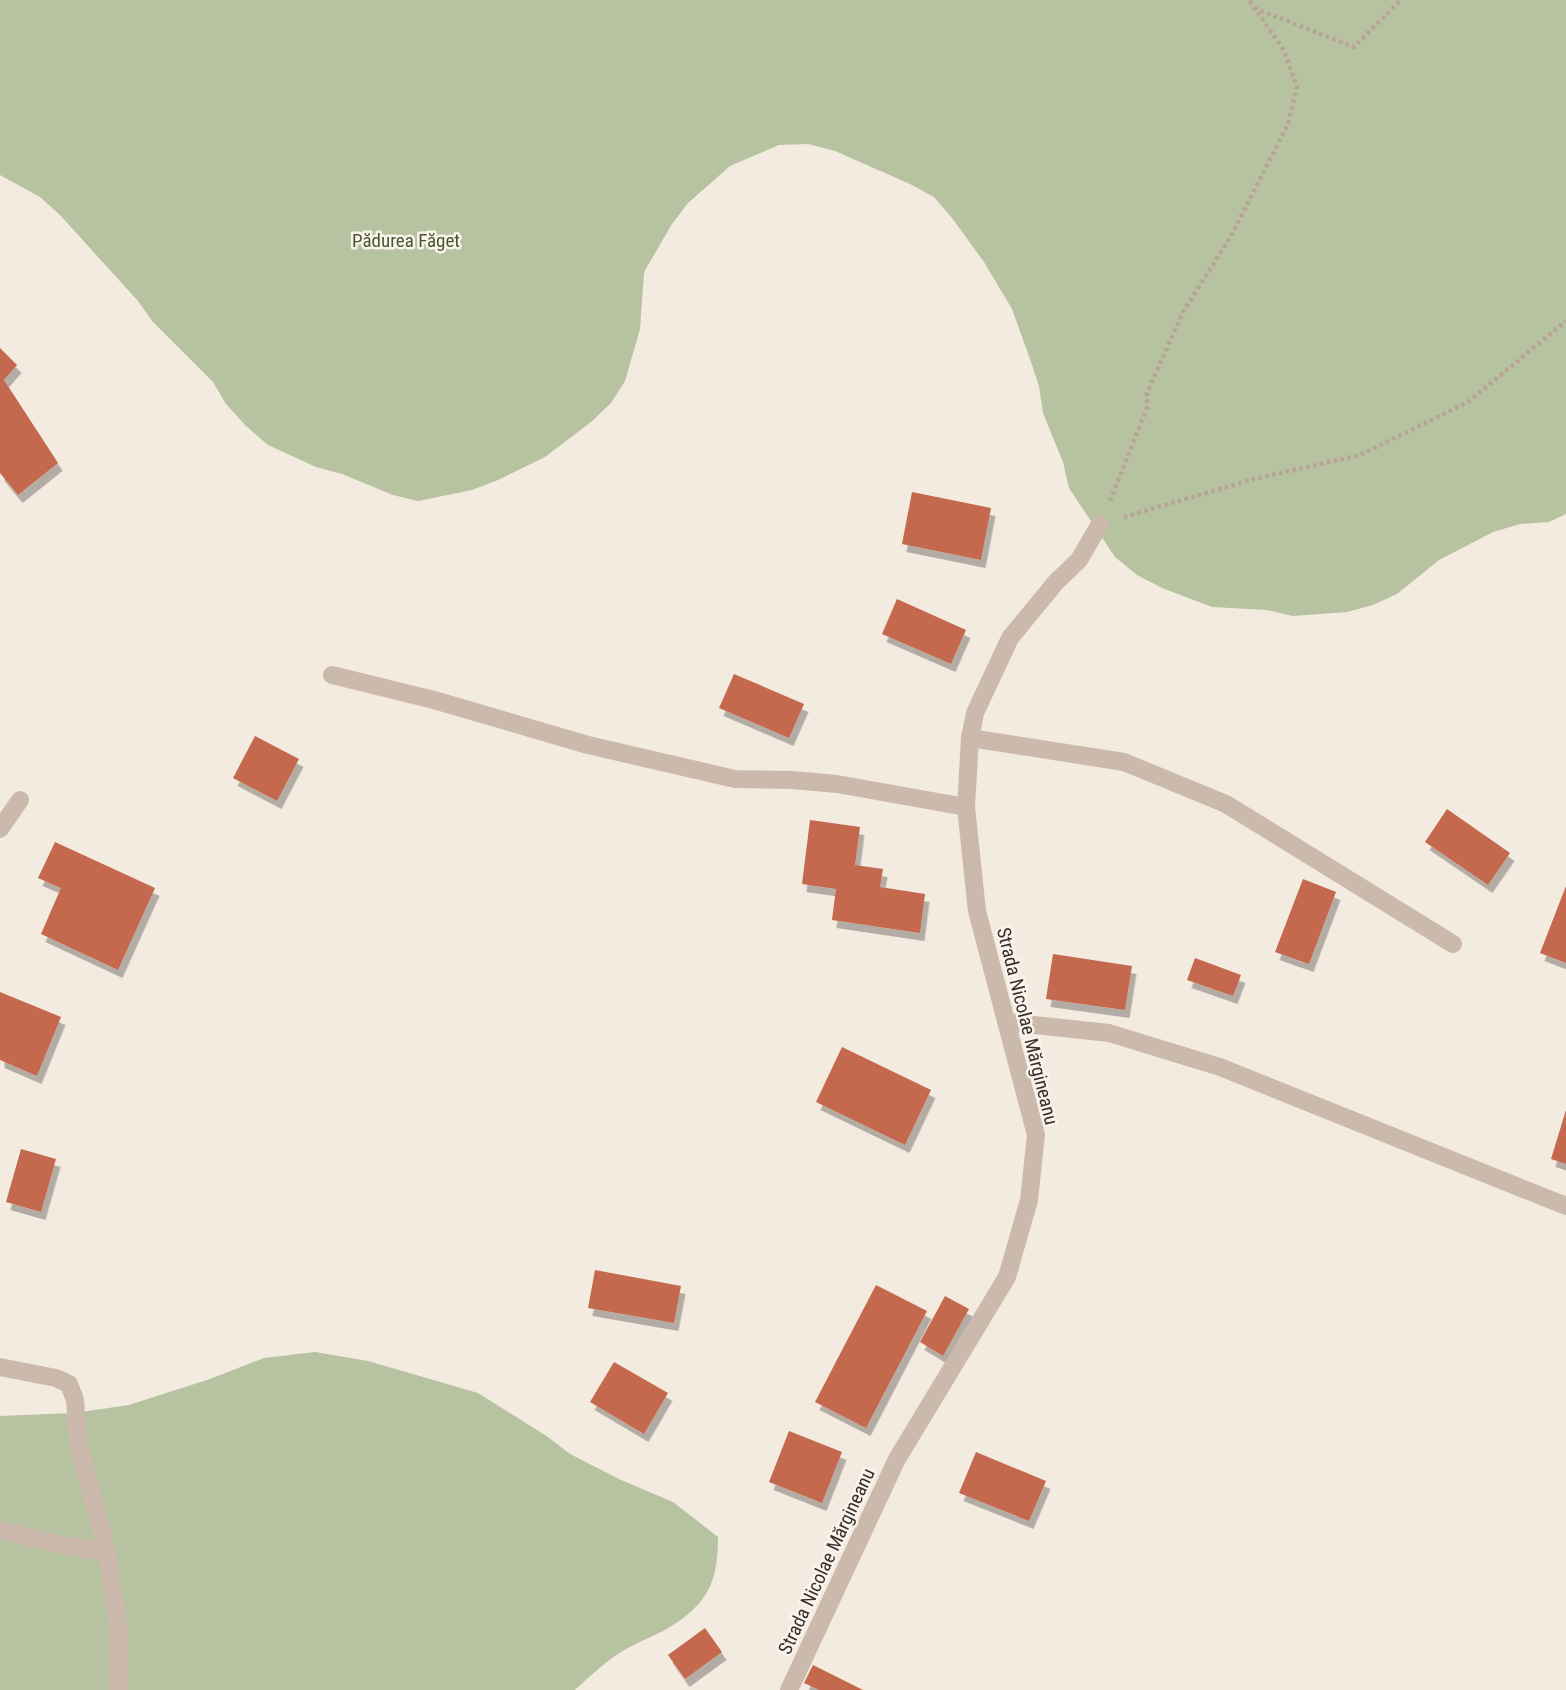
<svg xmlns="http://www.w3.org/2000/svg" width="1566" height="1690" viewBox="0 0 1566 1690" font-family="'Roboto Condensed',sans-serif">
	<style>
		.green { fill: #b7c2a0 }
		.building { fill: #c4694d; filter: url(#shadow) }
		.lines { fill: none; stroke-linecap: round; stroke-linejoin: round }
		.path { stroke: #b7a496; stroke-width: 4.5; stroke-dasharray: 3.5 3.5; stroke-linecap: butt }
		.service { stroke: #cbbaac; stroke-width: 18 }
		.minor { stroke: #cbbaac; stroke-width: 18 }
		.labels { text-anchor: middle; stroke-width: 5; stroke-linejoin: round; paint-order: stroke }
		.park-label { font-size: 19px; fill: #49572f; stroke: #faf4ed }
		.street-label { font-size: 19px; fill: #392f2b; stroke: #faf4ed }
	</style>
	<defs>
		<filter id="shadow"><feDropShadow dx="4.5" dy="8" stdDeviation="0" flood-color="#0004"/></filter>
	</defs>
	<rect width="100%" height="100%" fill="#f3eae0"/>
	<!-- green -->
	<g class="green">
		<path d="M 0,0 L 1566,0 L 1566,514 L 1549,522 L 1520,524 L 1493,532 L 1439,560 L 1397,594 L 1373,605 L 1347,612 L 1293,616 L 1267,610 L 1212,607 L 1162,588 L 1137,575 L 1115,557 L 1069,488 L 1063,462 L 1043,413 L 1039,386 L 1030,359 L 1012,309 L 984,262 L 952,218 L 934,197 L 910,184 L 835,151 L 808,144 L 779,145 L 730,166 L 688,203 L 672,224 L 644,272 L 640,329 L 625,381 L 611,403 L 591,422 L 545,457 L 498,480 L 472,490 L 418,501 L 393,495 L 342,474 L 316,467 L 268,445 L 246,426 L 226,404 L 213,382 L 153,322 L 138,301 L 60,215 L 40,197 L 0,175 Z"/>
		<path d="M 315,1352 L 368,1361 L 478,1393 L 548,1437 L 570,1454 L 621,1480 L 673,1502 L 718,1537 C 718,1580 709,1603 670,1627 C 655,1636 637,1642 621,1652 C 605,1662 589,1677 575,1690 L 0,1690 L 0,1416 L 74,1413 L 129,1405 L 210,1379 L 264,1358 Z"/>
	</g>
	<!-- building -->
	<g class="building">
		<path d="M 0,348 L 17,365 L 4,380 L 58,463 L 18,495 L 0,473 Z"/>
		<path d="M 912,492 L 991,508 L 981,560 L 902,544 Z"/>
		<path d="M 897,599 L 966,630 L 951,664 L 882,634 Z"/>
		<path d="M 734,674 L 804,704 L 789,738 L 719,708 Z"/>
		<path d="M 255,736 L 299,759 L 277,801 L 233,778 Z"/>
		<path d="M 1447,809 L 1510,853 L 1488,885 L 1425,842 Z"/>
		<path d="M 810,820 L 860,827 L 855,865 L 883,869 L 880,887 L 925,894 L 920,933 L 832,920 L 836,889 L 802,884 Z"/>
		<path d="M 55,842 L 155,888 L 118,970 L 41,934 L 61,888 L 38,878 Z"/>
		<path d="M 1303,879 L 1336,892 L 1309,964 L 1275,952 Z"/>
		<path d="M 1566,886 L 1566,963 L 1540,953 Z"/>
		<path d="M 1053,954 L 1132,966 L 1125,1010 L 1046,999 Z"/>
		<path d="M 1195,958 L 1241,975 L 1233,996 L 1187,980 Z"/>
		<path d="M 0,992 L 61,1017 L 37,1076 L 0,1060 Z"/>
		<path d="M 842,1047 L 931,1090 L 905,1145 L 816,1102 Z"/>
		<path d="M 1566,1110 L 1566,1164 L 1551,1159 Z"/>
		<path d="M 21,1149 L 56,1159 L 41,1212 L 6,1202 Z"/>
		<path d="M 595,1270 L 681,1286 L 674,1323 L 588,1308 Z"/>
		<path d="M 876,1285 L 927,1311 L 866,1428 L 815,1402 Z"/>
		<path d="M 945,1296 L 969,1309 L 943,1356 L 920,1342 Z"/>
		<path d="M 614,1362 L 668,1393 L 644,1434 L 590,1402 Z"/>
		<path d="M 789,1431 L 842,1452 L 822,1503 L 769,1482 Z"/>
		<path d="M 976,1452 L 1046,1481 L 1029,1521 L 959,1493 Z"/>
		<path d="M 705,1628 L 722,1652 L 685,1679 L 668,1655 Z"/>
		<path d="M 813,1665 L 863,1690 L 819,1690 L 804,1683 Z"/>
	</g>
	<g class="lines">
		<!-- path -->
		<g class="path">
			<path d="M 1254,8 L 1354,47 L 1401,0"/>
			<path d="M 1110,501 L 1147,408 L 1147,393 L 1183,312 L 1231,236 L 1288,124 L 1297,86 L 1283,49 L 1249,0"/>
			<path d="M 1124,517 L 1254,479 L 1360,455 L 1468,402 L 1566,321"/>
		</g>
		<!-- service -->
		<path class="service" d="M 0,1530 L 71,1547 L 107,1552"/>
		<!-- minor -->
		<g class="minor">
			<path d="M 332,675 L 434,700 L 588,745 L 735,779 L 792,780 L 837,784 L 966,807"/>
			<path d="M 970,738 L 1124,762 L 1226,804 L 1453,944"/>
			<path d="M 0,829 L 20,800"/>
			<path d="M 1006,1022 L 1109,1033 L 1220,1067 L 1566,1206"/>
			<path d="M 0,1367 L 56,1378 L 69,1384 L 75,1400 L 78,1442 L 107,1552 L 118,1625 L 118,1690"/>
			<path d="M 789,1690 L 897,1459 L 1007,1277 L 1029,1200 L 1036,1135 L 977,911 L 966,807 L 970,738 L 975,713 L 1010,638 L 1056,582 L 1079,560 L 1100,524"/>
		</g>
	</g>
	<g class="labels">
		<!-- park labels -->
		<g class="park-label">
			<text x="406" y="247">Pădurea Făget</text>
		</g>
		<!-- street labels -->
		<g class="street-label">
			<text transform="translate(1028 1026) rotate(76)" y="7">Strada Nicolae Mărgineanu</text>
			<text transform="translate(826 1561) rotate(-65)" y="7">Strada Nicolae Mărgineanu</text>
		</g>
	</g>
</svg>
